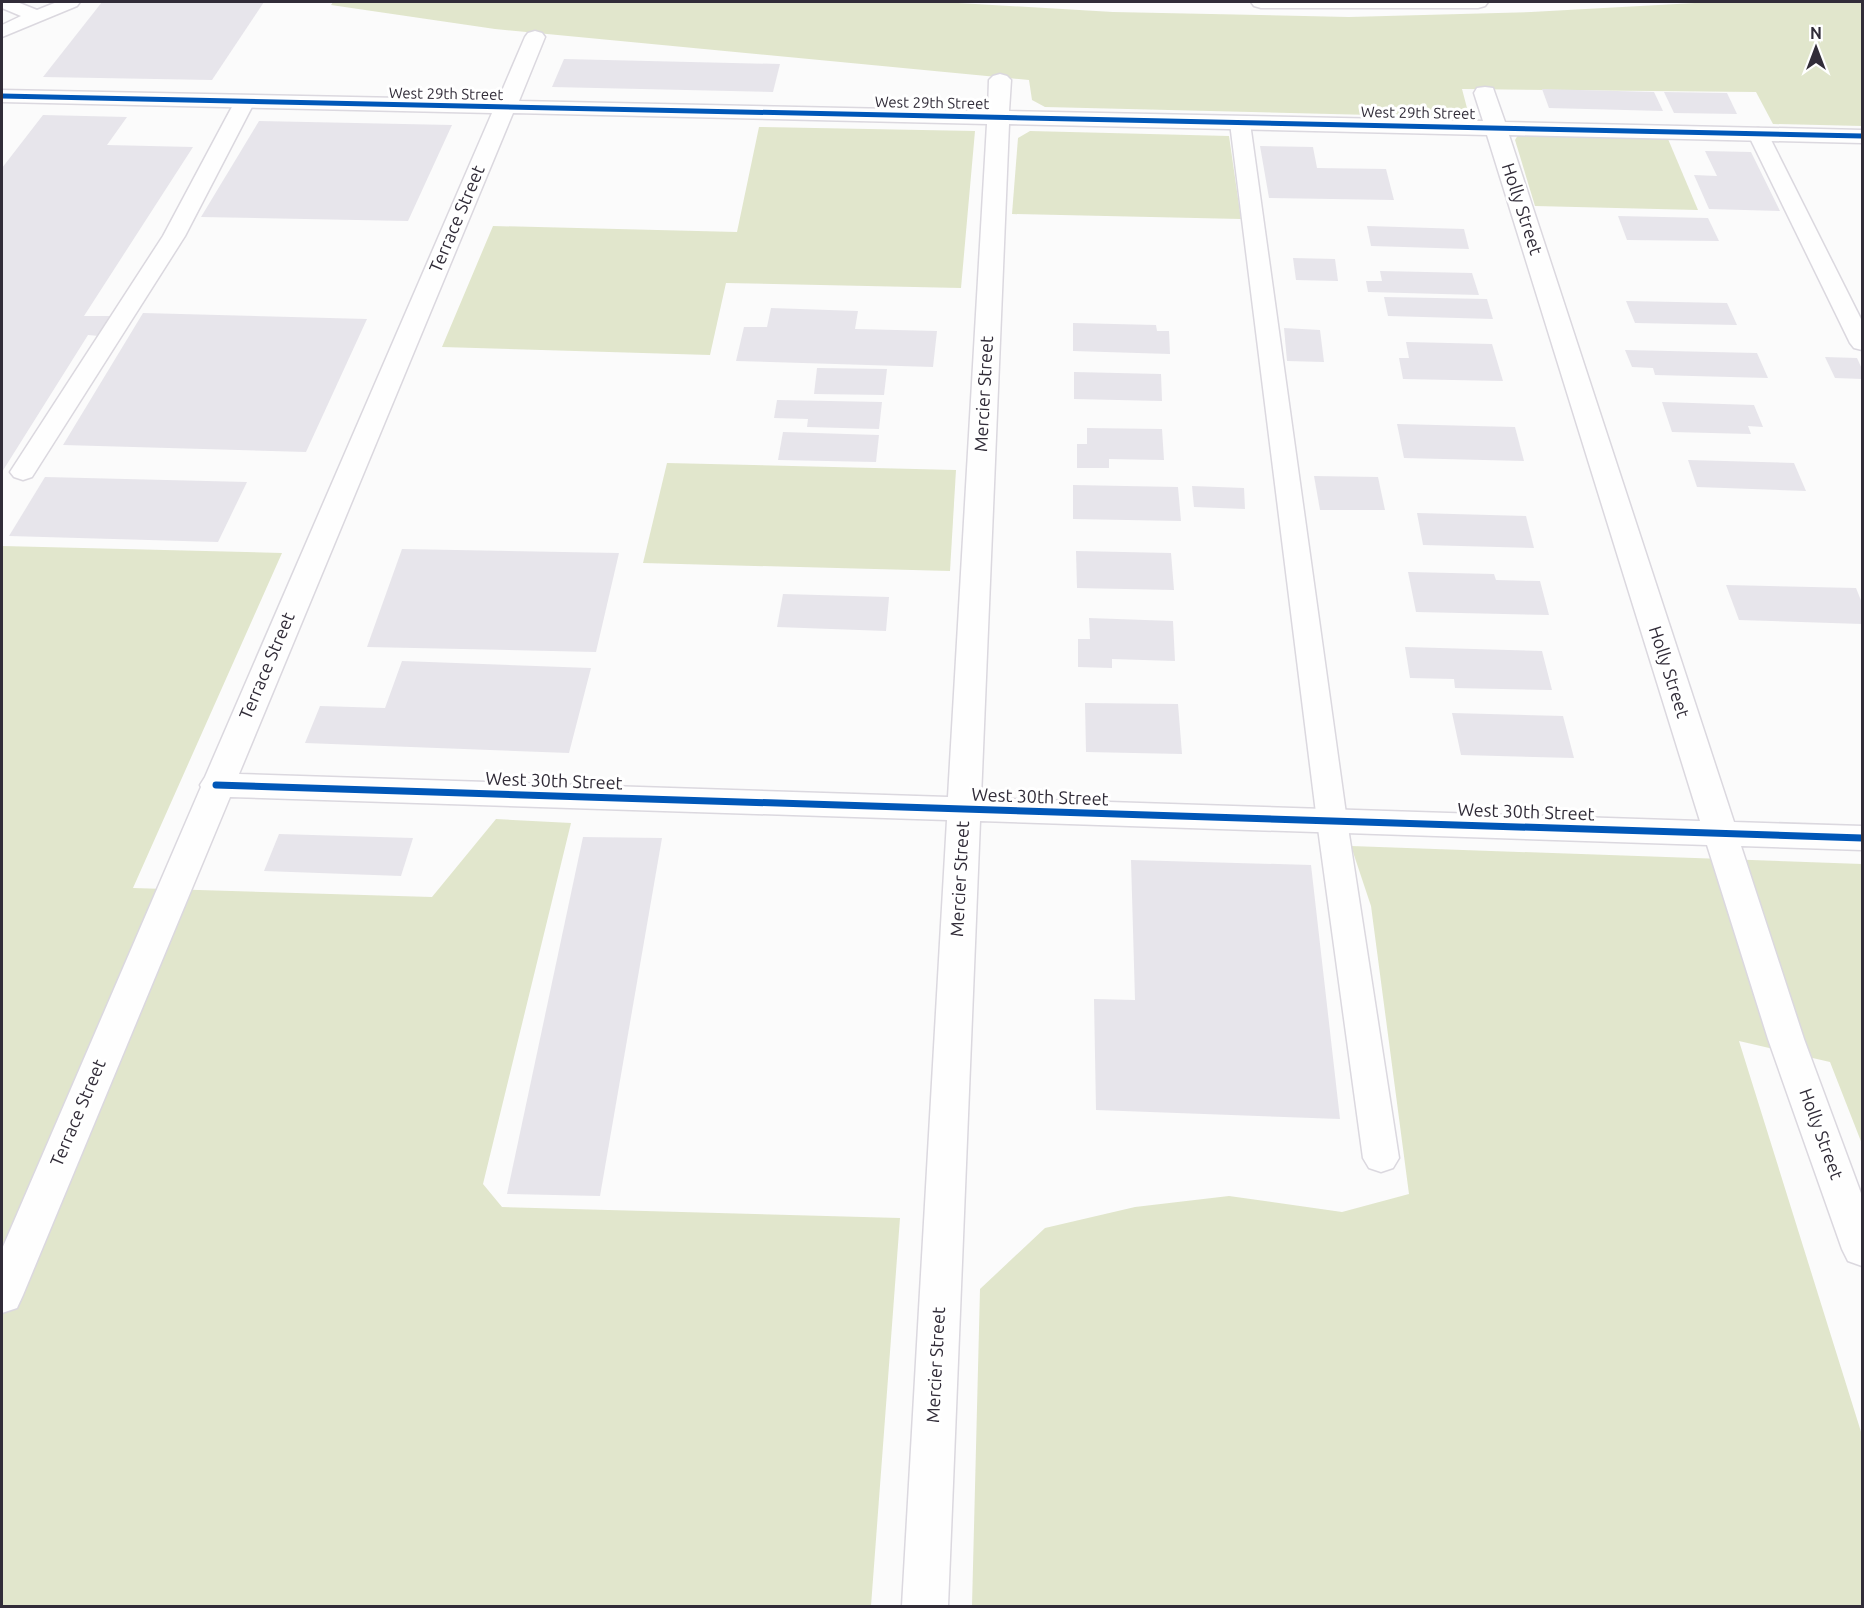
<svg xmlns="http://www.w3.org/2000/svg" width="1864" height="1608" viewBox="0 0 1864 1608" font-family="Ubuntu,sans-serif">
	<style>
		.green { fill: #e1e6cc }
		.building { fill: #e7e5eb }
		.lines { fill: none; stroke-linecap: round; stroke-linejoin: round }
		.lane-casing { stroke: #dbd8df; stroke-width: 3 }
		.street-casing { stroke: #dbd8df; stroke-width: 3 }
		.highway-casing { stroke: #dbd8df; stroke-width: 3 }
		.lane { fill: #fefefe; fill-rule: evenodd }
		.street { fill: #fefefe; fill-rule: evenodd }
		.highway { fill: #fefefe; fill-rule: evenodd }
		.cycleway-far1-casing { stroke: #fff; stroke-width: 8 }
		.cycleway-casing { stroke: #fff; stroke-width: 10 }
		.cycleway-far1 { stroke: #0057b8; stroke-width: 5 }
		.cycleway { stroke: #0057b8; stroke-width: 7 }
		.labels { text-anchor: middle; stroke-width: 6; stroke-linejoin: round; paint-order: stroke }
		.far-street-label { font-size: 15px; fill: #312c38; stroke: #fff }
		.street-label { font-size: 18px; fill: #312c38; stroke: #fff }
	</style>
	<rect width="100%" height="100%" fill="#fbfbfb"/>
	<!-- green -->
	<g class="green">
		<path d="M 333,2 L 941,2 L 1113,12 L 1349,17 L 1531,12 L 1713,2 L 1862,2 L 1862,126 L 1773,124 L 1756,92 L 1462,89 L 1467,108 L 1453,117 L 1045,107 L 1032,100 L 1029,80 L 495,29 L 331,5 Z"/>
		<path d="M 759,127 L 975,131 L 961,288 L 726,283 L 710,355 L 442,347 L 493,226 L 737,232 Z"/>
		<path d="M 1030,131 L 1229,136 L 1241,219 L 1012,214 L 1018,138 Z"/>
		<path d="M 1518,135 L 1668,139 L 1698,210 L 1535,206 L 1515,140 Z"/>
		<path d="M 667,463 L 956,470 L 950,571 L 643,563 Z"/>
		<path d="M 2,546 L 282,553 L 133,888 L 432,897 L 496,819 L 571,823 L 483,1184 L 502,1207 L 900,1218 L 871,1606 L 2,1606 Z"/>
		<path d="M 1351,846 L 1862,864 L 1862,1144 L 1830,1062 L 1739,1041 L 1862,1435 L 1862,1606 L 972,1606 L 980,1289 L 1045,1228 L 1135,1207 L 1229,1196 L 1342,1212 L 1409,1194 L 1371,906 Z"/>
	</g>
	<!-- building -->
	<g class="building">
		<path d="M 102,2 L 264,2 L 212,80 L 43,77 Z"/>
		<path d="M 564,59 L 780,64 L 773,92 L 552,87 Z"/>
		<path d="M 1542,89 L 1654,92 L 1663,111 L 1549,108 Z"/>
		<path d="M 1664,92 L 1727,93 L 1737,114 L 1674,113 Z"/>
		<path d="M 43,115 L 127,117 L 107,145 L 193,147 L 84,316 L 111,316 L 99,336 L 88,335 L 2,472 L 2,168 Z"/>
		<path d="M 259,121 L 452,125 L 408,221 L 201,217 Z"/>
		<path d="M 1260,146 L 1313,147 L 1317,168 L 1386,169 L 1394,200 L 1269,198 Z"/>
		<path d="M 1705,151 L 1751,152 L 1780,211 L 1709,209 L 1694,175 L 1717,176 Z"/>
		<path d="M 1618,216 L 1708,218 L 1719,241 L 1627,240 Z"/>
		<path d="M 1367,226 L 1464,229 L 1469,249 L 1371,246 Z"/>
		<path d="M 1293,258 L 1335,259 L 1338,281 L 1296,280 Z"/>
		<path d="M 1380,271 L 1472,273 L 1479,295 L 1368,292 L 1366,281 L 1382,281 Z"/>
		<path d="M 1384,297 L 1487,299 L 1493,319 L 1388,316 Z"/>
		<path d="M 1626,301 L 1727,303 L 1737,325 L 1635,323 Z"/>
		<path d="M 771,308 L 858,311 L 855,329 L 937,331 L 933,367 L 736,361 L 744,327 L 767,327 Z"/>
		<path d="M 143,313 L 367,319 L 306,452 L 63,445 Z"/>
		<path d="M 1073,323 L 1156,325 L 1157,331 L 1169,331 L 1170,354 L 1073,351 Z"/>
		<path d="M 1284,328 L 1320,330 L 1324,362 L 1287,361 Z"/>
		<path d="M 1406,342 L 1492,344 L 1503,381 L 1403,379 L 1399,358 L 1409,358 Z"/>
		<path d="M 1625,350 L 1757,353 L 1768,378 L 1655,375 L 1653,368 L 1632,367 Z"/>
		<path d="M 1825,357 L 1857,358 L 1862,369 L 1862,379 L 1835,378 Z"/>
		<path d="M 817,368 L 887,369 L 884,395 L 814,394 Z"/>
		<path d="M 1074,372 L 1161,374 L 1162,401 L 1074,399 Z"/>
		<path d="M 777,400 L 882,402 L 879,429 L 807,427 L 808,419 L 774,418 Z"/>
		<path d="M 1662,402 L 1754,405 L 1763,427 L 1748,426 L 1751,434 L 1672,432 Z"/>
		<path d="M 1397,424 L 1515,427 L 1524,461 L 1404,458 Z"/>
		<path d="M 1087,428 L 1162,429 L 1164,460 L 1109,459 L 1109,468 L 1077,468 L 1077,444 L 1087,444 Z"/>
		<path d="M 783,432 L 879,435 L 876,462 L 778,460 Z"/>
		<path d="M 1688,460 L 1794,463 L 1806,491 L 1697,487 Z"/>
		<path d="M 1314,476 L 1378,477 L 1385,510 L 1320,510 Z"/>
		<path d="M 45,477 L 247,482 L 218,542 L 9,536 Z"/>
		<path d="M 1073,485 L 1178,487 L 1181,521 L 1073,519 Z"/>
		<path d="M 1192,486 L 1244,488 L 1245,509 L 1194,507 Z"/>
		<path d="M 1417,513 L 1526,516 L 1534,548 L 1423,545 Z"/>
		<path d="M 402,549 L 619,553 L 596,652 L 367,647 Z"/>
		<path d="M 1076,551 L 1171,553 L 1174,590 L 1077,588 Z"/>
		<path d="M 1408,572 L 1494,574 L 1496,580 L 1540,581 L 1549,615 L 1416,612 Z"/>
		<path d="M 1726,585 L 1856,588 L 1862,603 L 1862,624 L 1739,620 Z"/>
		<path d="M 783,594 L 889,597 L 886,631 L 777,627 Z"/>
		<path d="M 1089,618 L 1173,621 L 1175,661 L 1112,659 L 1112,668 L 1078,667 L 1078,639 L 1090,639 Z"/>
		<path d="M 1405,647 L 1542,651 L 1552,690 L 1455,688 L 1454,679 L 1410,678 Z"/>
		<path d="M 402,661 L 591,668 L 569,753 L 305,743 L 320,706 L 385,708 Z"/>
		<path d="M 1085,703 L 1178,704 L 1182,754 L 1086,752 Z"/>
		<path d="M 1452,713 L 1563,716 L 1574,758 L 1461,755 Z"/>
		<path d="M 279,834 L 413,838 L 401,876 L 264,871 Z"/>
		<path d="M 583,837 L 662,838 L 600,1196 L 507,1194 Z"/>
		<path d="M 1131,860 L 1311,865 L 1340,1119 L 1096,1110 L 1094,999 L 1135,1000 Z"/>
	</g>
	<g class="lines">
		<!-- lane casing -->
		<g class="lane-casing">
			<g id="lane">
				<path d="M 2,2 L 17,2 L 37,10 L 57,2 L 80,2 L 77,6 L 2,37 L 2,25 L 21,16 L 2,8 Z"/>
				<path d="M 244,97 L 251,99 L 254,103 L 185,236 L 32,477 L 23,480 L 14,477 L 10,472 L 163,236 L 234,103 L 237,99 Z"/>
				<path d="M 1240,117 L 1247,119 L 1250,123 L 1347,821 L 1399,1158 L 1393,1168 L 1381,1172 L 1369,1168 L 1363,1158 L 1317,821 L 1230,123 L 1233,119 Z"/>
				<path d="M 1758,128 L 1765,130 L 1768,134 L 1862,321 L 1862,350 L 1854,348 L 1850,343 L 1748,134 L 1751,130 Z"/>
			</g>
		</g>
		<!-- street casing -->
		<g class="street-casing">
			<path id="street" d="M 535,31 L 542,33 L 545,37 L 519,101 L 988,111 L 989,80 L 993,76 L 1000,74 L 1007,76 L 1011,80 L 1009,111 L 1483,121 L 1474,93 L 1477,88 L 1485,87 L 1493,88 L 1505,122 L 1862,130 L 1862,143 L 1509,135 L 1734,822 L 1862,826 L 1862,850 L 1741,846 L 1804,1039 L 1862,1196 L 1862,1266 L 1848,1261 L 1842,1249 L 1768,1039 L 1707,845 L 980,821 L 948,1606 L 902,1606 L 947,820 L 230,797 L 23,1295 L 17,1308 L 2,1313 L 2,1249 L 201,787 L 200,785 L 205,777 L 492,113 L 2,102 L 2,90 L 498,100 L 525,37 L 528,33 ZM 513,113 L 987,124 L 948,797 L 239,774 ZM 1009,124 L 1487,135 L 1700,821 L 981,798 Z"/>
		</g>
		<!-- highway casing -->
		<g class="highway-casing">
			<path id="highway" d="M 1251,2 L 1488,2 L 1485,6 L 1478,8 L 1261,8 L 1254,6 Z"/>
		</g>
		<!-- lane -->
		<use href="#lane" class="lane"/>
		<!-- street -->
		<use href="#street" class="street"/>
		<!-- highway -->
		<use href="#highway" class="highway"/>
		<!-- cycleway-far1 casing -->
		<g class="cycleway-far1-casing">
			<path id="cycleway-far1" d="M 2,96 L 1862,136"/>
		</g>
		<!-- cycleway casing -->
		<g class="cycleway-casing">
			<path id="cycleway" d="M 216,785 L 1862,838"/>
		</g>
		<!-- cycleway-far1 -->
		<use href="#cycleway-far1" class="cycleway-far1"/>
		<!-- cycleway -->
		<use href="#cycleway" class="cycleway"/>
	</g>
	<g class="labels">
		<!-- far-street labels -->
		<g class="far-street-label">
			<text transform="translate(446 94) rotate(1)" y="5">West 29th Street</text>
			<text transform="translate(932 103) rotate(1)" y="5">West 29th Street</text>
			<text transform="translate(1418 113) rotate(1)" y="5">West 29th Street</text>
		</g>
		<!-- street labels -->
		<g class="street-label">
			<text transform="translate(1522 209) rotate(72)" y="6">Holly Street</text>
			<text transform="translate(457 219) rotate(-67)" y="6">Terrace Street</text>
			<text transform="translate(984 394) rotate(-87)" y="6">Mercier Street</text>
			<text transform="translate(267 666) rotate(-67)" y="6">Terrace Street</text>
			<text transform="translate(1669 672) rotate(72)" y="6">Holly Street</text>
			<text transform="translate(554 781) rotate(2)" y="6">West 30th Street</text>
			<text transform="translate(1040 797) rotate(2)" y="6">West 30th Street</text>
			<text transform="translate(1526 812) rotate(2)" y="6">West 30th Street</text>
			<text transform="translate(960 879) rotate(-87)" y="6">Mercier Street</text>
			<text transform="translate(78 1113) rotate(-67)" y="6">Terrace Street</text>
			<text transform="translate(1821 1134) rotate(70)" y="6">Holly Street</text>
			<text transform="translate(936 1365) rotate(-87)" y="6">Mercier Street</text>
		</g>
	</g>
	<!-- border -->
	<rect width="1864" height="1608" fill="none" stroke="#312c38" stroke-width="6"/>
	<!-- north arrow -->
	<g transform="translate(1816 48)" stroke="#ffffff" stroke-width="4.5" paint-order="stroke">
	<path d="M0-4.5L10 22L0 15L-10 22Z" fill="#312c38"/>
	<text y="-9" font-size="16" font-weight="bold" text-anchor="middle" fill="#312c38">N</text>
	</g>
</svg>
